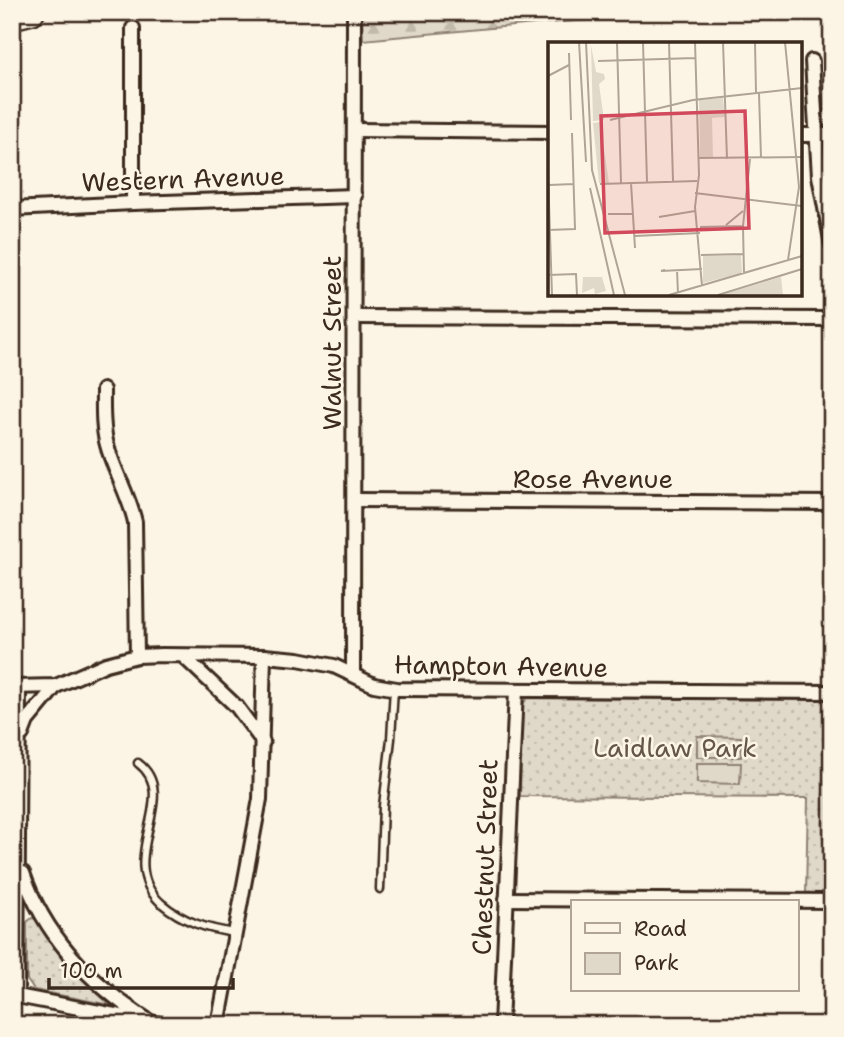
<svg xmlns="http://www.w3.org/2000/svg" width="844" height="1037" viewBox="0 0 844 1037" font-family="'Shantell Sans',sans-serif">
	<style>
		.green { fill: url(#green-dots); stroke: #8e8173; stroke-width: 2 }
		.forest { fill: url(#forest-firs); stroke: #8e8173; stroke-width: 2 }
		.pitch { fill: #e0d8c8; stroke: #8e8173; stroke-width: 2 }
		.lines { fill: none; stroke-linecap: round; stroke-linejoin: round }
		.service-casing { stroke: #3b2a1e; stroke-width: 11 }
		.minor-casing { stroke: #3b2a1e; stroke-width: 18 }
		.motorway-casing { stroke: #3b2a1e; stroke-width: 28 }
		.service { stroke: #fcf5e5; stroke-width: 6 }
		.minor { stroke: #fcf5e5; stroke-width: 12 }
		.motorway { stroke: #fcf5e5; stroke-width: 23 }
		.labels { text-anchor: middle; stroke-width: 5; stroke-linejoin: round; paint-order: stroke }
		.street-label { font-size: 26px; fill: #3b2a1e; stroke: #fcf5e5 }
		.park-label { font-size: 26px; fill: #645648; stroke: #fcf5e5 }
		.inset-road { fill: none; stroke: #afa495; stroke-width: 2 }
		.view { fill: #d1495b; fill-opacity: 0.15; stroke: #d1495b; stroke-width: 3.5 }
		.inset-edge { fill: none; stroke: #3b2a1e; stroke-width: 3.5 }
	</style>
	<defs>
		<pattern id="green-dots" width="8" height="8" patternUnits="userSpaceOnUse" patternTransform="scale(1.75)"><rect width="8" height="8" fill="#e0d8c8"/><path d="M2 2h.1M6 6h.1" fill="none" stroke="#c1baab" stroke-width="1.8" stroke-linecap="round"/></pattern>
		<pattern id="forest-firs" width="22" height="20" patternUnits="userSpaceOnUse" patternTransform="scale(1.75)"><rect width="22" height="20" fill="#e0d8c8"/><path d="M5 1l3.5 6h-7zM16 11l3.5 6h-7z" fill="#c1baab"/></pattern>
	</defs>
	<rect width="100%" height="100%" fill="#fcf5e5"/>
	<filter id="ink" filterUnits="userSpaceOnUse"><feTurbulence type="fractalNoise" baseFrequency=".0143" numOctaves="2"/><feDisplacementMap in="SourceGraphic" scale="14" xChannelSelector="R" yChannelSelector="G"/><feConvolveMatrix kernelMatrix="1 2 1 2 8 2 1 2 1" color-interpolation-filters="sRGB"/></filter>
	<g filter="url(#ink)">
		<!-- green -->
		<g class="green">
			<path d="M 527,698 L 832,700 L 832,893 L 806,893 L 808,798 L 520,796 L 522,706 Z"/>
			<path d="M 32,918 L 36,919 L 64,961 L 110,1005 L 34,990 L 27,980 L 27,922 Z"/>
		</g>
		<!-- forest -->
		<path class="forest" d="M 362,12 L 716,12 L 545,23 L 363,40 Z"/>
		<!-- pitch -->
		<g class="pitch">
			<path d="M 697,736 L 741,737 L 741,757 L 697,757 Z"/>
			<path d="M 697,763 L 741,763 L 740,784 L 697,783 Z"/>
		</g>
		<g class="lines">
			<!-- service casing -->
			<g class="service-casing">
				<g id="service">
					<path d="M 138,763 C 183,797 113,859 161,903 C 183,922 208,929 235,933"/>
					<path d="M 380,889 L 383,806 L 391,739 L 394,688"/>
				</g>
			</g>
			<!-- minor casing -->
			<g class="minor-casing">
				<g id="minor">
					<path d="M 133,28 L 133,203"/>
					<path d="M 812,61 L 819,176 L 832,245"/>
					<path d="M 355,130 L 550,132"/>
					<path d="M 800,135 L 832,135"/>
					<path d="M 12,209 L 133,203 L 355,196"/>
					<path d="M 355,317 L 832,319"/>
					<path d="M 103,390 C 103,408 102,427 107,445 C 114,471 129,495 135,522 L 137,656"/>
					<path d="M 355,500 L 832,503"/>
					<path d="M 183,656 L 237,707 L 263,742"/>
					<path d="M 353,674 L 354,12"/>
					<path d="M 12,687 L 56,686 L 106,664 L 137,656 L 162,655 L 264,656 L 298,659 L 334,666 L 374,685 L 397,689 L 832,692"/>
					<path d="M 22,734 L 27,721 L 56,686"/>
					<path d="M 23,873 C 45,938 92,985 149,1021"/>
					<path d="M 506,899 L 832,901"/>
					<path d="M 12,995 L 166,1025"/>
					<path d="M 17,995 L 19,687"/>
					<path d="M 218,1025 L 260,799 L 264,656"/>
					<path d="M 501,1025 L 516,690"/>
				</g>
			</g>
			<!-- motorway casing -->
			<g class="motorway-casing">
				<path id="motorway" d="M 12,17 L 32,12"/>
			</g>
			<!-- service -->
			<use href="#service" class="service"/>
			<!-- minor -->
			<use href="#minor" class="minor"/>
			<!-- motorway -->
			<use href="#motorway" class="motorway"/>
		</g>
	</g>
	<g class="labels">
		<!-- street labels -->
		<g class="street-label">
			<text transform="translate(183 179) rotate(-2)" y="9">Western Avenue</text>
			<text transform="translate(332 343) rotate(-90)" y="9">Walnut Street</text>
			<text x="593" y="488">Rose Avenue</text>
			<text transform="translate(501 666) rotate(1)" y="9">Hampton Avenue</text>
			<text transform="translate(485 857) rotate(-88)" y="9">Chestnut Street</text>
		</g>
		<!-- park labels -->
		<g class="park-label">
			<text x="675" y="757">Laidlaw Park</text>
		</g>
	</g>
	<!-- overview -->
	<g transform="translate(548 42)">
		<rect width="254" height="254" fill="#fcf5e5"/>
		<path d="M 175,56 L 177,75 L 164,76 L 165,115 L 152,115 L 151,58 ZM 193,213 L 194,231 L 155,241 L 155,214 ZM 233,235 L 235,253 L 173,253 Z" fill="#e0d8c8"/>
		<path d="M 43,3 L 48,30 L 56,32 L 57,37 L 51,42 L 56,78 L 45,79 ZM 52,80 L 61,141 L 51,141 L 45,81 Z" fill="#e0d8c8"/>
		<path d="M 54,235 L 58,249 L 47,252 L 46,246 L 34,251 L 35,235 Z" fill="#e0d8c8"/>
		<path class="inset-road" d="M 31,0 L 38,120M 38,0 L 44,128 L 77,253M 69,0 L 73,141M 95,0 L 99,140M 121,0 L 125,139M 147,0 L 151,133 L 147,165 L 154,244M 175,0 L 179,117M 207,0 L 208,51M 237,0 L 251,145 L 240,218M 21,11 L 23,78M 50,19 L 147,16M 0,34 L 21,23M 211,51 L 213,116M 62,78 L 145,58 L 254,46M 150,116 L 254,115M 0,130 L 4,253M 83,141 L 87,206M 52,142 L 149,139M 1,143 L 26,142M 42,146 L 66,253M 147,151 L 254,164M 60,172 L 85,172M 111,175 L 147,169M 178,183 L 195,169M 152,185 L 195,184M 0,188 L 27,187 L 24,91M 87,194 L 152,191M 153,213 L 195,212M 117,228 L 113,229 L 154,227M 129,228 L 130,252M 196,232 L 195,184 L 202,117M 0,233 L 28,232 L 29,253M 121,253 L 254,214M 170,253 L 254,227"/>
		<path class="view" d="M 197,69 L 201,186 L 57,191 L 53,74 Z"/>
		<rect width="254" height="254" class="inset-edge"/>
	</g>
	<!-- margin -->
	<rect width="844" height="1037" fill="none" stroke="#fcf5e5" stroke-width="42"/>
	<rect x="21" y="21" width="802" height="995" fill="none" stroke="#3b2a1e" stroke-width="2.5" filter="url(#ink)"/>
	<!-- legend -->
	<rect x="571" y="900" width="228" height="91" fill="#fcf5e5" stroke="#afa495" stroke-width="2"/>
	<rect x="585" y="923" width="35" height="10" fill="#fcf5e5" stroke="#afa495" stroke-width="2"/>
	<text x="634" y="936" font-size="21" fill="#3b2a1e">Road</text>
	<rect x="585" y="953" width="35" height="21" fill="#e0d8c8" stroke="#afa495" stroke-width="2"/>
	<text x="634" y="970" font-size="21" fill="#3b2a1e">Park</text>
	<!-- scale -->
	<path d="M49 978v10h184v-10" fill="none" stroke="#3b2a1e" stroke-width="3.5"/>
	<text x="60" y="978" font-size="21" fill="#3b2a1e" stroke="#fcf5e5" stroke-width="5" paint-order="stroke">100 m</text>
</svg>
